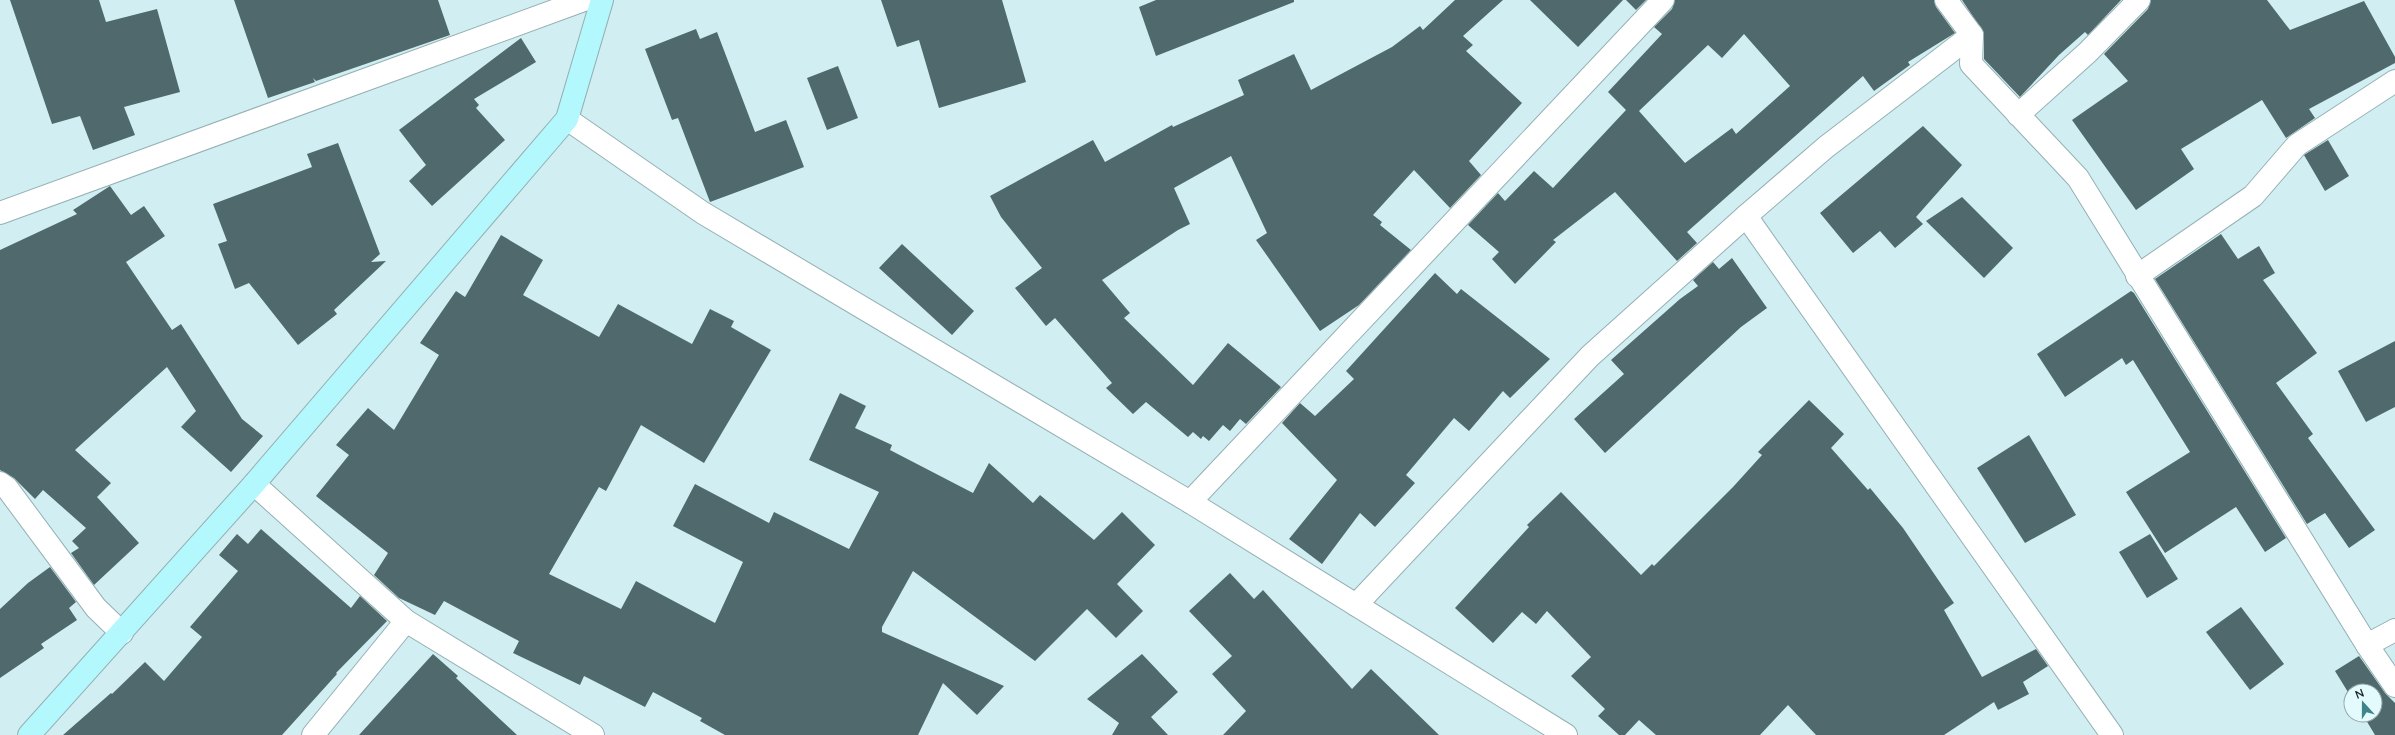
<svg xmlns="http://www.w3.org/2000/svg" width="2395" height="735" viewBox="0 0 2395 735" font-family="Lato,sans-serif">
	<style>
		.building { fill: #4f696c; fill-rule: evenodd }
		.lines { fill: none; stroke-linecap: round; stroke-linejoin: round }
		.street-casing { stroke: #94b0b3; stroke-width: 24 }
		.secondary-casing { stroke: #94b0b3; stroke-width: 24 }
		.street { stroke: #fff; stroke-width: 22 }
		.secondary { stroke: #b3f8fd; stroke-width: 22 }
	</style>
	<rect width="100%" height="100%" fill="#d1eff2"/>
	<!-- building -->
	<g class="building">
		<path d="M 10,0 L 99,0 L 106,22 L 157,9 L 180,92 L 124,107 L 135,135 L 93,150 L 80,116 L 52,124 Z"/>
		<path d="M 234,0 L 438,0 L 450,35 L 316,81 L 313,78 L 315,82 L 268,98 Z"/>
		<path d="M 881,0 L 1002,0 L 1026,82 L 939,108 L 919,40 L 897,47 Z"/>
		<path d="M 1156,0 L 1294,0 L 1294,2 L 1156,56 L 1139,7 Z"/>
		<path d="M 1455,0 L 1503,0 L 1463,36 L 1473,45 L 1466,51 L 1522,103 L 1469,161 L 1481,175 L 1450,208 L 1414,170 L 1373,215 L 1382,222 L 1380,225 L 1411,250 L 1359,305 L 1320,331 L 1256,240 L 1267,233 L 1231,156 L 1174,188 L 1190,224 L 1178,230 L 1102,280 L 1130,313 L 1124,318 L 1193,385 L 1228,343 L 1281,387 L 1246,424 L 1240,419 L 1230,431 L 1223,425 L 1209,441 L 1203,436 L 1201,439 L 1193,432 L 1188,437 L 1146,402 L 1133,414 L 1106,388 L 1112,383 L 1055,318 L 1046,326 L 1015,288 L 1042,268 L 1001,217 L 990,196 L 1093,140 L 1105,162 L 1172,125 L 1173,127 L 1244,95 L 1238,80 L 1294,54 L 1311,90 L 1392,47 L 1420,26 L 1423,30 Z"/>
		<path d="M 1530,0 L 1623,0 L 1578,47 Z"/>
		<path d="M 1626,0 L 1646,0 L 1636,10 Z"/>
		<path d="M 1675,0 L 1934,0 L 1936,7 L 1955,33 L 1908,62 L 1910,65 L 1874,91 L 1863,76 L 1687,232 L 1697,243 L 1677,261 L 1615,192 L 1553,240 L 1556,242 L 1515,284 L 1492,259 L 1499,252 L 1468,225 L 1498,193 L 1505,201 L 1534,171 L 1553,188 L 1626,110 L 1608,92 L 1662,34 L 1654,27 L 1672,9 ZM 1744,34 L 1790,86 L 1736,134 L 1732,128 L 1685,163 L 1639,111 L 1708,45 L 1722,58 Z"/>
		<path d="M 1962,0 L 2121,0 L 2088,35 L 2085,32 L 2059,55 L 2020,97 L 1984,59 L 1984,33 Z"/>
		<path d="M 2151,0 L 2267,0 L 2290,30 L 2364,1 L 2395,57 L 2395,63 L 2309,109 L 2315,118 L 2286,138 L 2262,100 L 2181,149 L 2194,169 L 2136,210 L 2072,120 L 2128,81 L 2104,54 L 2148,9 Z"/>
		<path d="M 696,29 L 700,39 L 717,32 L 755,132 L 786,120 L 804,167 L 710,202 L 678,118 L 672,120 L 645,49 Z"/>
		<path d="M 521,38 L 536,62 L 474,99 L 479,105 L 476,108 L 505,140 L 432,206 L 409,181 L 426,165 L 399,130 Z"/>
		<path d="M 838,66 L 858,118 L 827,130 L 807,78 Z"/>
		<path d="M 1923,126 L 1962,165 L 1916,217 L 1923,224 L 1895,248 L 1880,231 L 1853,253 L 1820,213 Z"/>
		<path d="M 2328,140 L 2349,176 L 2325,191 L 2304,155 Z"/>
		<path d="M 338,143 L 380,254 L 371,262 L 386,261 L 334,310 L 337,314 L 298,345 L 249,283 L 235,289 L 218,244 L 227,241 L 213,204 L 312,167 L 307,154 Z"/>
		<path d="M 110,186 L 131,215 L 144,206 L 165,236 L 126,262 L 172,330 L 181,324 L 242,419 L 263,436 L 231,472 L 181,427 L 196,411 L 167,367 L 75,450 L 111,483 L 97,497 L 139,543 L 94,585 L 71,553 L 79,548 L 72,541 L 86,528 L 43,490 L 35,499 L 14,478 L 0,470 L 0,250 L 77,214 L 73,210 Z"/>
		<path d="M 1962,197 L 2013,248 L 1984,278 L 1926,221 Z"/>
		<path d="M 2221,234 L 2238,259 L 2259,246 L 2275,273 L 2263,280 L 2317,353 L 2276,383 L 2313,434 L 2308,438 L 2375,530 L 2349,548 L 2325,513 L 2307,524 L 2155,279 Z"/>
		<path d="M 501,235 L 543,260 L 523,295 L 599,337 L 618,304 L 692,344 L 710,309 L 734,321 L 731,327 L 771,350 L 704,463 L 641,425 L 606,491 L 599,487 L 549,574 L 621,609 L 636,581 L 715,623 L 743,562 L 673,526 L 695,484 L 769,523 L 774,512 L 849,549 L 879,492 L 809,460 L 840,393 L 866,406 L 855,428 L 892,445 L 890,450 L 973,493 L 989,463 L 1033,503 L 1040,495 L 1094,540 L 1122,512 L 1155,545 L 1117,584 L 1143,611 L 1116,638 L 1087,609 L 1035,661 L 913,571 L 882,627 L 882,632 L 1004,686 L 977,715 L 943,683 L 918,735 L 725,735 L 700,721 L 702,718 L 653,692 L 645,707 L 584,676 L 580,685 L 513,653 L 519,641 L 444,601 L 435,615 L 399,598 L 374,575 L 388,553 L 316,496 L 349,455 L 336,445 L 368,408 L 394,430 L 439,355 L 420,343 L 456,291 L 465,297 Z"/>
		<path d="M 902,244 L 974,311 L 952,335 L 879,268 Z"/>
		<path d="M 1732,258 L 1767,308 L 1741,327 L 1605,453 L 1574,419 L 1624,374 L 1611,360 L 1680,299 L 1698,286 L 1693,280 L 1713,262 L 1719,269 Z"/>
		<path d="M 1435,273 L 1457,294 L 1461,289 L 1550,359 L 1510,398 L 1503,391 L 1469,431 L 1454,418 L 1406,475 L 1415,483 L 1375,527 L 1360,513 L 1322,564 L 1289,539 L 1337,480 L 1282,423 L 1300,403 L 1315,416 L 1354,379 L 1346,371 Z"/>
		<path d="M 2131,291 L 2134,293 L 2286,538 L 2265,552 L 2236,507 L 2165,553 L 2126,492 L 2190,452 L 2133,360 L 2126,365 L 2122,358 L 2065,397 L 2037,354 Z"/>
		<path d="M 2395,341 L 2395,407 L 2366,422 L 2338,371 Z"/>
		<path d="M 1809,400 L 1844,434 L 1831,448 L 1868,490 L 1870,488 L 1903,528 L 1954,603 L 1944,610 L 1982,677 L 2036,649 L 2048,666 L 2023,682 L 2029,694 L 1998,710 L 1994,702 L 1944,735 L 1816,735 L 1788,705 L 1760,735 L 1656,735 L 1639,720 L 1625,735 L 1619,735 L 1598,716 L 1605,709 L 1571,676 L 1591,657 L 1547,611 L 1536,624 L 1522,612 L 1493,643 L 1455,608 L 1529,527 L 1527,525 L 1561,492 L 1641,575 L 1652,564 L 1654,566 L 1733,487 L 1762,455 L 1758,452 Z"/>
		<path d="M 2029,435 L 2076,515 L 2025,543 L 1977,468 Z"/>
		<path d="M 261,529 L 351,608 L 360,596 L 387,621 L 336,673 L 337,674 L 282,735 L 63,735 L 111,693 L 112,694 L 145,662 L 164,681 L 202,637 L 190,627 L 238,571 L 219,555 L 237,534 L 248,544 Z"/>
		<path d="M 2150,534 L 2178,579 L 2147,598 L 2119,552 Z"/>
		<path d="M 50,567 L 76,602 L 69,608 L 77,620 L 41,644 L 44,648 L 0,678 L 0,609 L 28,583 Z"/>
		<path d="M 1230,573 L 1254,599 L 1263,590 L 1352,689 L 1371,669 L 1439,735 L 1223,735 L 1246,711 L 1212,674 L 1232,656 L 1189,611 Z"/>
		<path d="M 2241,607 L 2284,664 L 2250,690 L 2206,632 Z"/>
		<path d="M 433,654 L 458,676 L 456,678 L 517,735 L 359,735 Z"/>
		<path d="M 1142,654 L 1178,692 L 1151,717 L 1168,735 L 1112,735 L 1119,723 L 1087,699 Z"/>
		<path d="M 2359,656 L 2385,693 L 2395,703 L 2395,735 L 2375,735 L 2363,715 L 2375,715 L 2375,691 L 2351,691 L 2351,697 L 2335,671 Z"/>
	</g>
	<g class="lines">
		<!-- street casing -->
		<g class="street-casing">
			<g id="street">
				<path d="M 1946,0 L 1972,35 L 1971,64 L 2078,178 L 2367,645 L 2395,686"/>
				<path d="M 2018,115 L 2088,52 L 2139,0"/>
				<path d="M 567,119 L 703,213 L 1190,502 L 1566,735"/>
				<path d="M 0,213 L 584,0"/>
				<path d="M 1746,216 L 2112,735"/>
				<path d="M 2137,276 L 2253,196 L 2297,145 L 2395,81"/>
				<path d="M 0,483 L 7,488 L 96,608 L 122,633"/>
				<path d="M 254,484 L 406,621 L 593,735"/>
				<path d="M 1190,502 L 1663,0"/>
				<path d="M 1356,605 L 1590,356 L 1746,216 L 1826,147 L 1972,35"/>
				<path d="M 2367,645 L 2395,630"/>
				<path d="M 313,735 L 406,621"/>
			</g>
		</g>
		<!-- secondary casing -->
		<g class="secondary-casing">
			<path id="secondary" d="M 29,735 L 254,484 L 567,119 L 602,0"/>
		</g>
		<!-- street -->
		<use href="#street" class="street"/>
		<!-- secondary -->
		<use href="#secondary" class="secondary"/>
	</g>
	<!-- north arrow -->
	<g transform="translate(2363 703) rotate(339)"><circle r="19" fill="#e3fbfd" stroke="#93a6a8"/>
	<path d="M0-3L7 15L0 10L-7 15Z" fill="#3d858c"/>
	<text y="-6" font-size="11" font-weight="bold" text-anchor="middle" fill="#1c2729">N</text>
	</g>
</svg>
